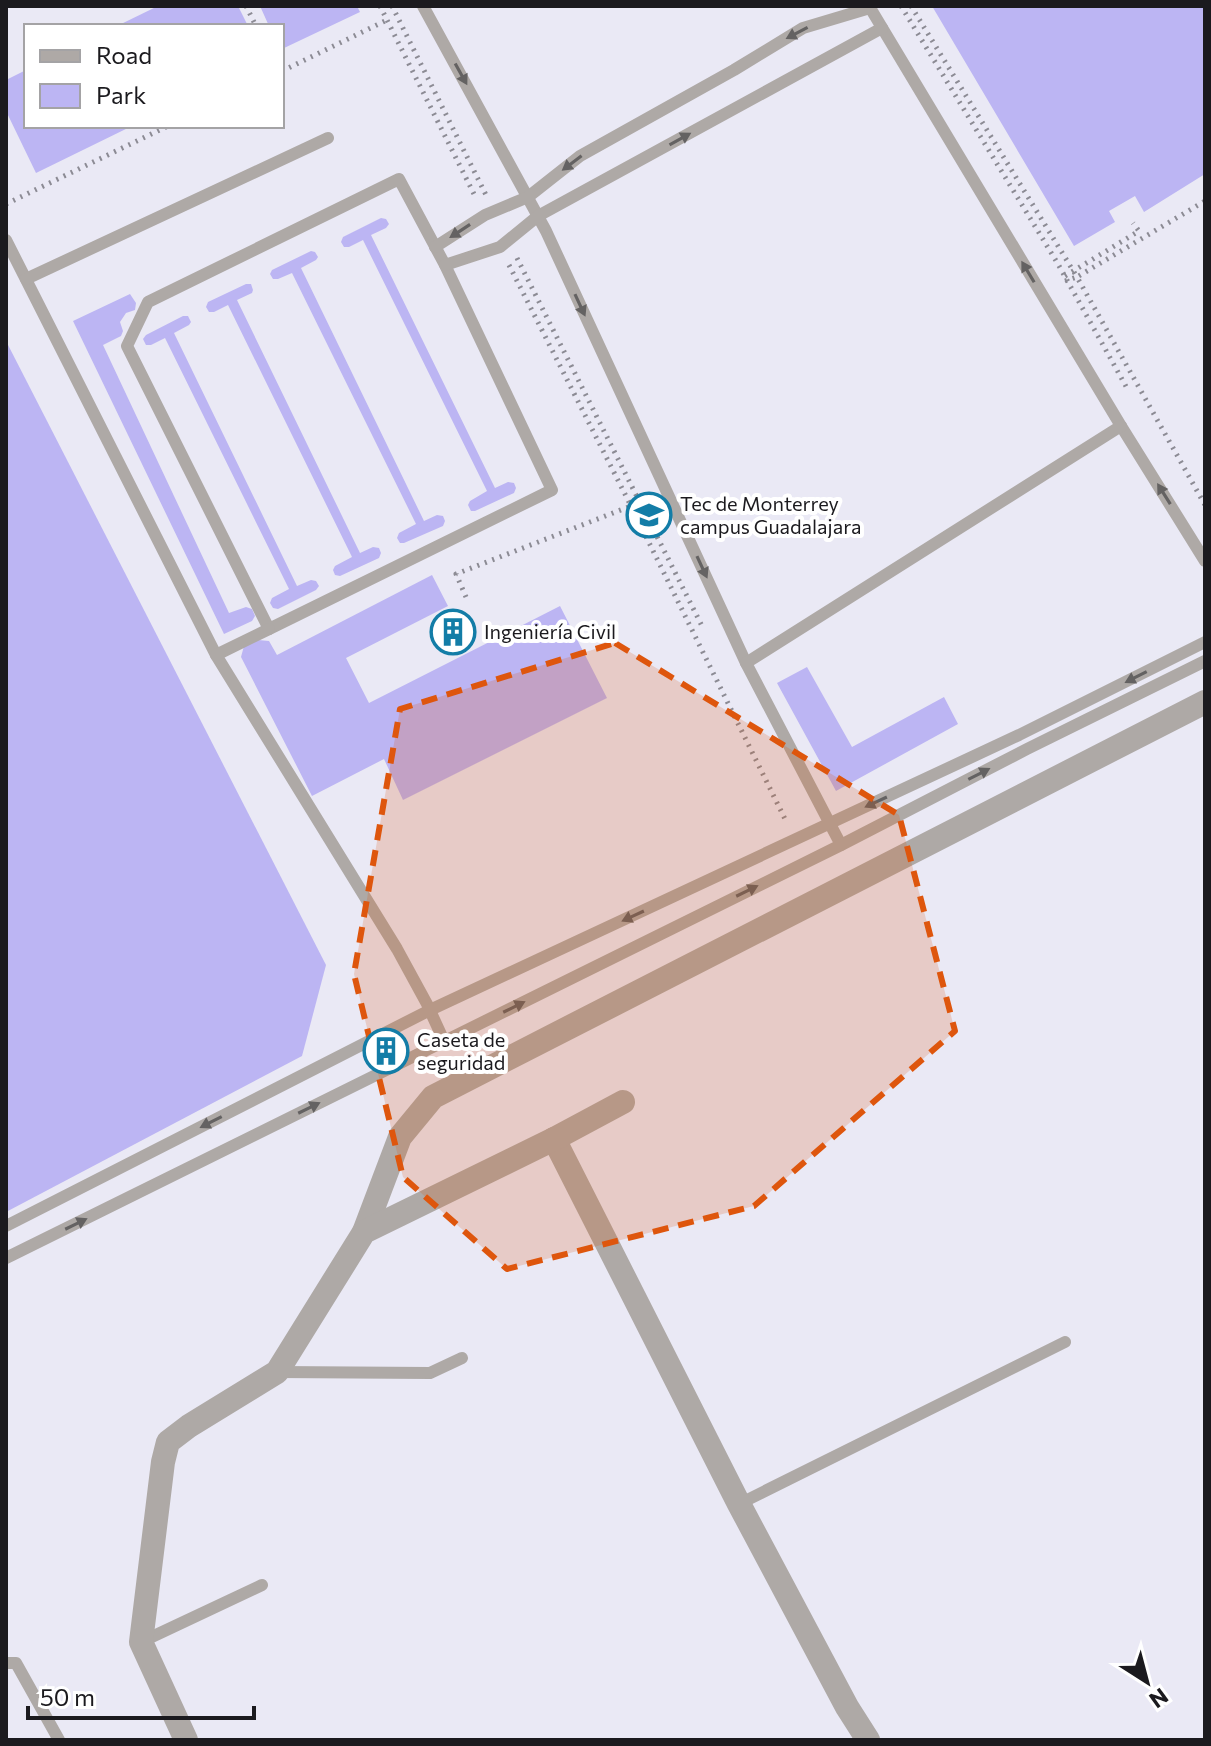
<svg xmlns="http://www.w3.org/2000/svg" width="1211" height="1746" viewBox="0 0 1211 1746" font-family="Commissioner,sans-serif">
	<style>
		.green { fill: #bcb5f3 }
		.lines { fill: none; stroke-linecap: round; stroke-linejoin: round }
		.path { stroke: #8c8b94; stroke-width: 5; stroke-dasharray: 2 6; stroke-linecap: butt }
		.service { stroke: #aea9a6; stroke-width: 12 }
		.minor { stroke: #aea9a6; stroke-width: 24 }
		.oneway { fill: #646262 }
		.marked { fill: #de560d; fill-opacity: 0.2; stroke: #de560d; stroke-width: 6; stroke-dasharray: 16 10; stroke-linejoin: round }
		.labels { text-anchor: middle; stroke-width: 8; stroke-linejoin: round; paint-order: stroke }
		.poi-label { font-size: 20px; fill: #1b1a1e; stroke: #fff; text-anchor: start }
	</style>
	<rect width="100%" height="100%" fill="#eae9f5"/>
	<!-- green -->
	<g class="green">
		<path d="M 158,6 L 238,6 L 248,26 L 117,26 Z"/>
		<path d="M 260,6 L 357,6 L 360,12 L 282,49 L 282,26 L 269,26 Z"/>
		<path d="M 932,6 L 1205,6 L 1205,174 L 1144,212 L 1135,196 L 1109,211 L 1115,222 L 1074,246 Z"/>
		<path d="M 26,70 L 26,126 L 132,126 L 36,173 L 6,111 L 6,80 Z"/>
		<path d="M 381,218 L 386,219 L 389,224 L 386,228 L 371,235 L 495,488 L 508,482 L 514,483 L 516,488 L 514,493 L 475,511 L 471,511 L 468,505 L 470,501 L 487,491 L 363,240 L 349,247 L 344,247 L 341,242 L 343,237 Z"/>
		<path d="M 311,251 L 315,252 L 318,257 L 316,260 L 301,268 L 424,521 L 437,515 L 443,516 L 445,521 L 443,526 L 404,543 L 400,543 L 397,538 L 399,533 L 416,524 L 292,273 L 278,279 L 273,279 L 270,274 L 272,270 Z"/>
		<path d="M 246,284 L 251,284 L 253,290 L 252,293 L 237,300 L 360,553 L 373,547 L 379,548 L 381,553 L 379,558 L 340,576 L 335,575 L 333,570 L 335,566 L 352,557 L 228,305 L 214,312 L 209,312 L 206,307 L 208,302 Z"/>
		<path d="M 130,294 L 136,303 L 135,310 L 126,313 L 120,322 L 123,331 L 121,336 L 103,345 L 229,613 L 246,607 L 252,609 L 255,616 L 252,621 L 224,634 L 73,321 Z"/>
		<path d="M 183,316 L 188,316 L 191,322 L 189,325 L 174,333 L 297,586 L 311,580 L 316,581 L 319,586 L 316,590 L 278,609 L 273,608 L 270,603 L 272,598 L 289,589 L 165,338 L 151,345 L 146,345 L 143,339 L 146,335 Z"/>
		<path d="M 6,341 L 326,965 L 302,1056 L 6,1212 Z"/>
		<path d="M 432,575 L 448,606 L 346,658 L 369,703 L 560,606 L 607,698 L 403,800 L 384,759 L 312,796 L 241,657 L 244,646 L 258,640 L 269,641 L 277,655 Z"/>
		<path d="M 807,667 L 852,747 L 944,697 L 958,724 L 836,791 L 777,683 Z"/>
	</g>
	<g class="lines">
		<!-- path -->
		<g class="path">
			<path d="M 246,6 L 256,26"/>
			<path d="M 380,6 L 475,196"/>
			<path d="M 392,6 L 486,195"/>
			<path d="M 901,6 L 1058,264 L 1128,390"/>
			<path d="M 911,6 L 1077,277 L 1205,201"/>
			<path d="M 282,71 L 387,20"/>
			<path d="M 6,204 L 168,126"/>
			<path d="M 517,258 L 703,628"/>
			<path d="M 509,265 L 631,506 L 786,821"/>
			<path d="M 1065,276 L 1139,231 L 1133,223"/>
			<path d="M 1065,281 L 1077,277 L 1205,505"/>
			<path d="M 466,597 L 456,574 L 631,506"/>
		</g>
		<!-- service -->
		<g class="service">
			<path d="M 423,6 L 546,231 L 746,663"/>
			<path d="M 869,6 L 1121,426 L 1205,561"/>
			<path d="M 399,179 L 445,265 L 552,490 L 269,629 L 127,346 L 148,302 Z"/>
			<path d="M 6,240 L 216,655 L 397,949 L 427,1004 L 444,1041"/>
			<path d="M 435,247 L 485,215 L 528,197 L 580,156 L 734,70 L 803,28 L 870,8"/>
			<path d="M 445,265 L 500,247 L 538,216 L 882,28"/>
			<path d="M 26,279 L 328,138"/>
			<path d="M 216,655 L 269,629"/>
			<path d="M 841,845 L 746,663 L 1121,426"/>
			<path d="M 6,1226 L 430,1010 L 1019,735 L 1205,642"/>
			<path d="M 6,1258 L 841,845 L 1027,749 L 1205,661"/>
			<path d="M 277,1372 L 430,1373 L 462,1358"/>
			<path d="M 739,1504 L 1065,1342"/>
			<path d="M 141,1642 L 262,1585"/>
			<path d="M 6,1663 L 16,1663 L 59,1740"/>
		</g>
		<!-- minor -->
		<g class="minor">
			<path d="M 554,1139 L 739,1504 L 847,1707 L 868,1740"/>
			<path d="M 364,1232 L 400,1137 L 433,1097 L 1205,702"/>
			<path d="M 186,1740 L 141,1642 L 163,1462 L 168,1442 L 189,1426 L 277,1372 L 364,1232 L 554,1139 L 623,1102"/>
		</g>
	</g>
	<!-- one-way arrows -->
	<defs><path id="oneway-solid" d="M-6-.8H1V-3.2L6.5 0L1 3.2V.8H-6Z" transform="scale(2)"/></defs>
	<g class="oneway">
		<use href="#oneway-solid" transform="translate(797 33) rotate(152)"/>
		<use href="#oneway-solid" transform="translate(461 74) rotate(61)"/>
		<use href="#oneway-solid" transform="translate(680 139) rotate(-29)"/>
		<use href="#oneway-solid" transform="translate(572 163) rotate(143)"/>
		<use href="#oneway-solid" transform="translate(460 231) rotate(147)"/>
		<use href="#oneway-solid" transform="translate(1028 272) rotate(-121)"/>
		<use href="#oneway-solid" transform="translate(580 305) rotate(65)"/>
		<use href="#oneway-solid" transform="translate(1164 494) rotate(-122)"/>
		<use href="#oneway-solid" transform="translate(702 567) rotate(65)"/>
		<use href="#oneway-solid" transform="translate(1136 677) rotate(153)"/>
		<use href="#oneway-solid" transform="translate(979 774) rotate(-27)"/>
		<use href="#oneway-solid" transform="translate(876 802) rotate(155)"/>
		<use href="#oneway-solid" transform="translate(747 891) rotate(-26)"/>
		<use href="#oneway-solid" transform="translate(633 916) rotate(155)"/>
		<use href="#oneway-solid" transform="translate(514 1007) rotate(-26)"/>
		<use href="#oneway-solid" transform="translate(309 1108) rotate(-26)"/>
		<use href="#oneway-solid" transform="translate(211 1122) rotate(153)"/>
		<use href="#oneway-solid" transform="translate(76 1224) rotate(-26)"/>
	</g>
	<!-- marked area -->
	<path class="marked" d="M 615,643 L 899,815 L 955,1031 L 754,1206 L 507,1269 L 403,1177 L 354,974 L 400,709 Z"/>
	<!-- icons -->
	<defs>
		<g id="university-ring" transform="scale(2.3)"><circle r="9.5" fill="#fff" stroke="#137da7" stroke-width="1.5"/><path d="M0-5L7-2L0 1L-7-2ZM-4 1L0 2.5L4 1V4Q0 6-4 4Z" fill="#137da7"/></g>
		<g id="building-ring" transform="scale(2.3)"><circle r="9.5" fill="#fff" stroke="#137da7" stroke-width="1.5"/><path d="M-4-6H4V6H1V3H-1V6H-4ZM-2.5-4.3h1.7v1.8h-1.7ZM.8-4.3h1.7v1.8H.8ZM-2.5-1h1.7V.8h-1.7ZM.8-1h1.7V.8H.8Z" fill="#137da7"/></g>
	</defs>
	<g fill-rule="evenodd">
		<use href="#university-ring" x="649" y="515"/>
		<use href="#building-ring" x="453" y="632"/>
		<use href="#building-ring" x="386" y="1051"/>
	</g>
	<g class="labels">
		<!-- poi labels -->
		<g class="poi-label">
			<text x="680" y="511">Tec de Monterrey<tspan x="680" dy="23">campus Guadalajara</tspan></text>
			<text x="484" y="639">Ingeniería Civil</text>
			<text x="417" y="1047">Caseta de<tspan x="417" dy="23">seguridad</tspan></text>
		</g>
	</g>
	<!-- border -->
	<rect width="1211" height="1746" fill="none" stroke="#1b1a1e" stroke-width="16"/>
	<!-- legend -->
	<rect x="24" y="24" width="260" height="104" fill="#ffffff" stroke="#a4a3a5" stroke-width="2"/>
	<rect x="40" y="50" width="40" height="12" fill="#aea9a6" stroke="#a4a3a5" stroke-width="2"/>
	<text x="96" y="64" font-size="24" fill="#1b1a1e">Road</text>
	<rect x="40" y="84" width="40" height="24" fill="#bcb5f3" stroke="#a4a3a5" stroke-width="2"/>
	<text x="96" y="104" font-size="24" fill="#1b1a1e">Park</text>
	<!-- north arrow -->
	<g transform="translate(1147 1682) rotate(144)" stroke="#ffffff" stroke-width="6" paint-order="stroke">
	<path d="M0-6L14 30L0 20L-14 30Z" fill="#1b1a1e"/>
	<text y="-12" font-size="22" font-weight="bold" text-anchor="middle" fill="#1b1a1e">N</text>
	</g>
	<!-- scale -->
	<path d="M28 1706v12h226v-12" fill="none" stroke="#1b1a1e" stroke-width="4"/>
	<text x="40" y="1706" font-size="24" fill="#1b1a1e" stroke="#ffffff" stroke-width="6" paint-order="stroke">50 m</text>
</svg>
